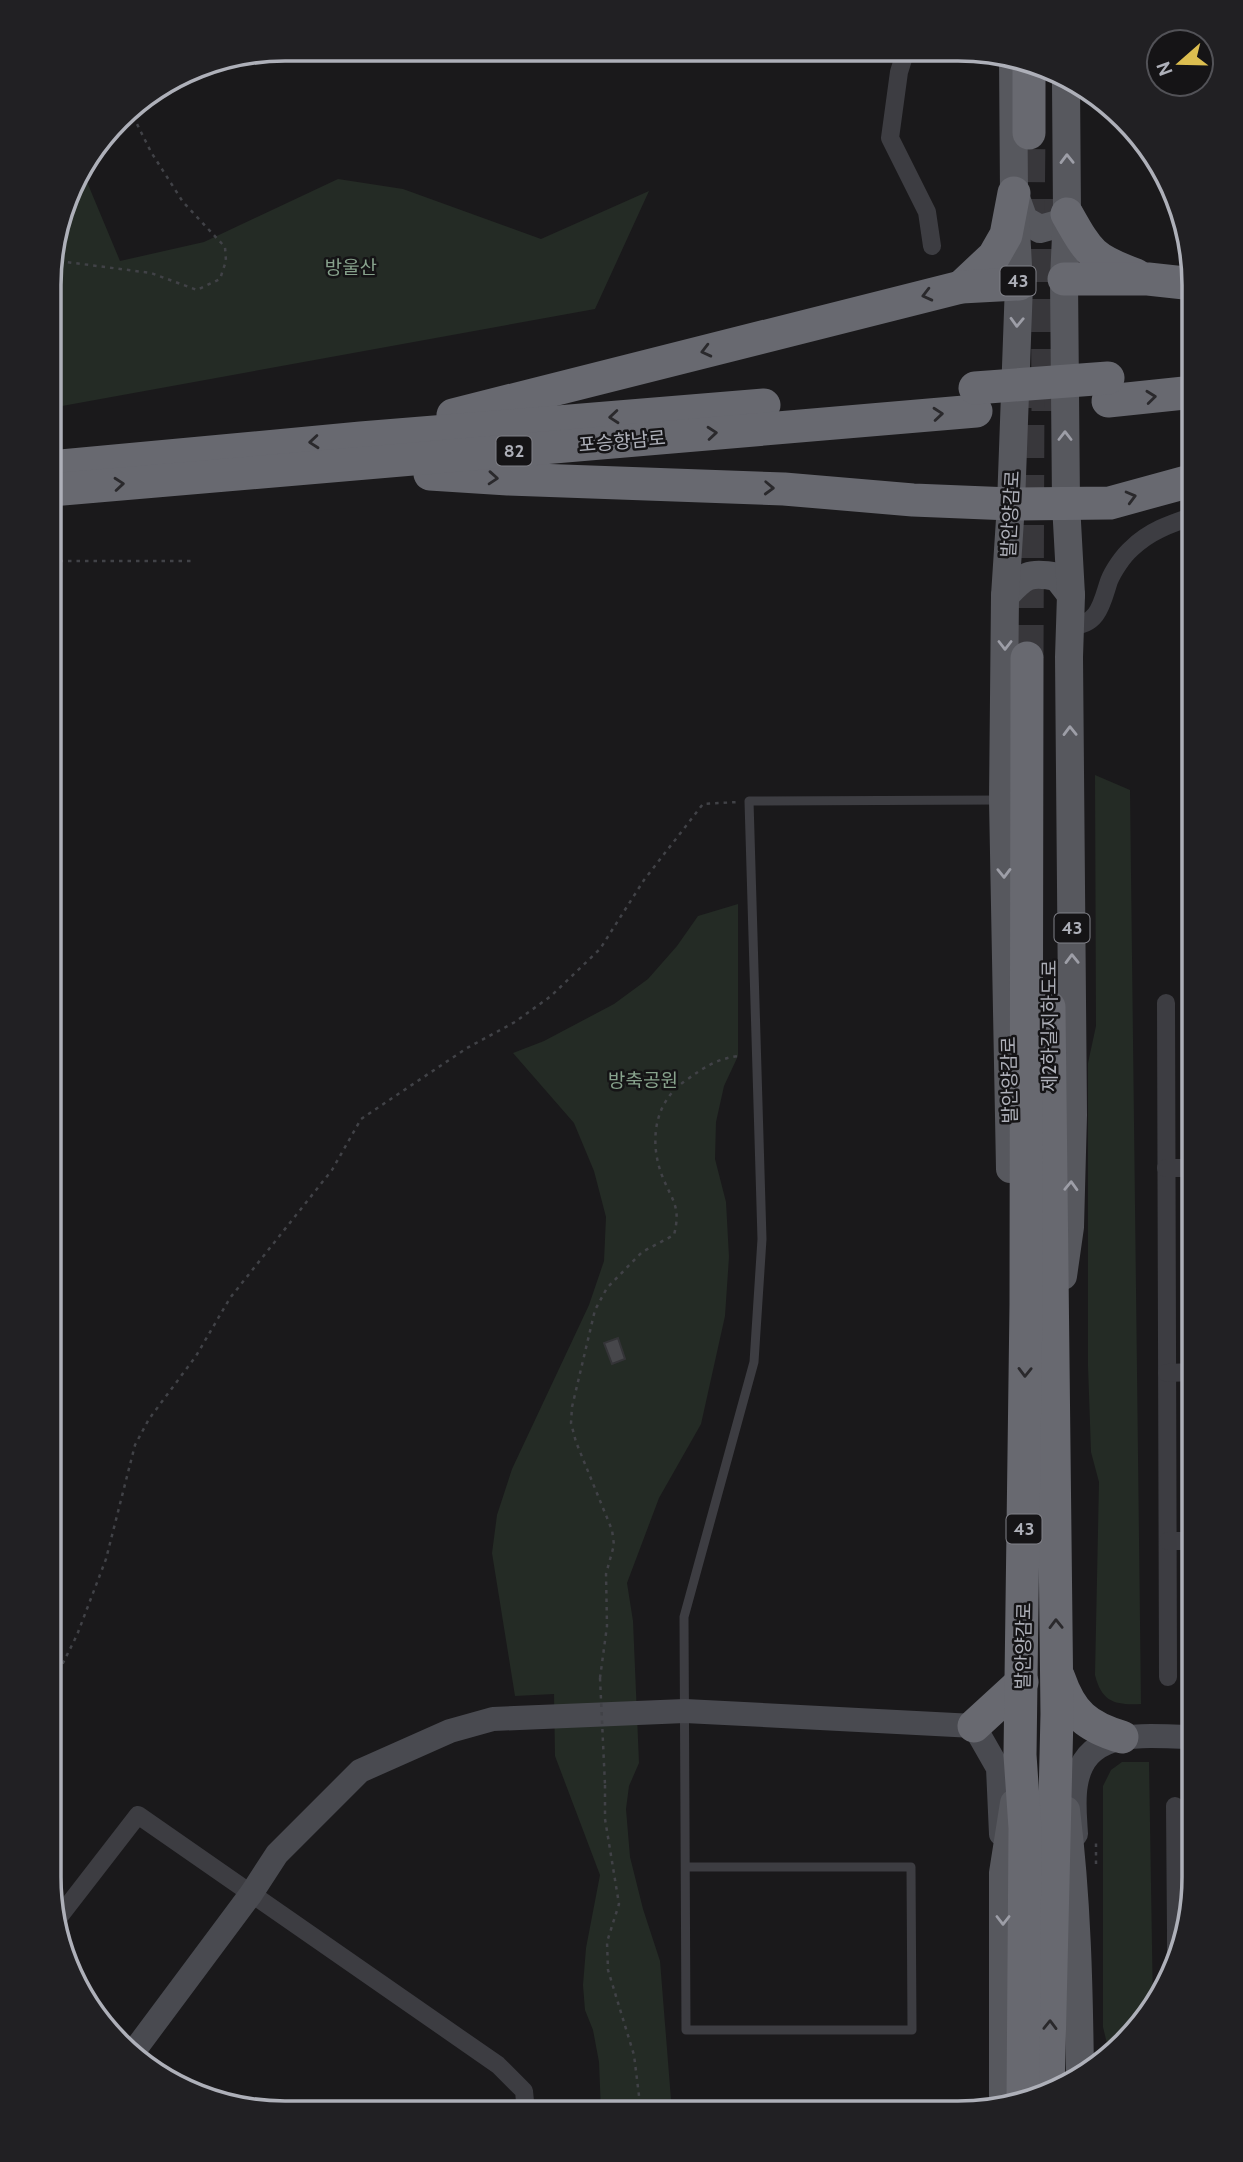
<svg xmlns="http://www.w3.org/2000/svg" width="1243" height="2162" viewBox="0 0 1243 2162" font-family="Cabin,'Noto Sans KR',sans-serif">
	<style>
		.green { fill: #242b25 }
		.building { fill: #47474b; stroke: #343437; stroke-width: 2 }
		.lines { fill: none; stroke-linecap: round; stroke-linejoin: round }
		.highway-tunnel { stroke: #38373b; stroke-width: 33; stroke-dasharray: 33 17; stroke-linecap: butt }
		.path { stroke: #414247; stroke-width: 2.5; stroke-dasharray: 3.5 5; stroke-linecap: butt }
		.lane { stroke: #3d3d42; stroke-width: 9 }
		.street { stroke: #3d3d42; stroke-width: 18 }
		.secondary { stroke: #494a50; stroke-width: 24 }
		.primary { stroke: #57585e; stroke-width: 28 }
		.highway { stroke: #686970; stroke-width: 33 }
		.path-bridge { stroke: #414247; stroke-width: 2.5; stroke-dasharray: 3.5 5; stroke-linecap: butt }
		.highway-bridge { stroke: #686970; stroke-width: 33 }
		.oneway { stroke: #9d9ea7 }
		.oneway2 { stroke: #2a292c }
		.labels { text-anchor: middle; stroke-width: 5; stroke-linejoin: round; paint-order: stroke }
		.shield { fill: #151416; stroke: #808188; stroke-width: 2 }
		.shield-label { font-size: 18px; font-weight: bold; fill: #aeb0b9 }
		.park-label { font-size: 19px; fill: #87a28c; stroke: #151416 }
		.street-label { font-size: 19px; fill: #aeb0b9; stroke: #151416 }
		.rim { fill: none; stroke: #aeb0b9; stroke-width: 3.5 }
	</style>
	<rect width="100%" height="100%" fill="#1a191b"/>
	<!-- green -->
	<g class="green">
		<path d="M 82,170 L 120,261 L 204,242 L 338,179 L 403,189 L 541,239 L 649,191 L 595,309 L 51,408 L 51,255 L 74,180 Z"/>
		<path d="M 1095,775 L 1130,790 L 1141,1704 C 1116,1705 1102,1703 1095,1675 L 1099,1482 L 1091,1452 L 1088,1366 L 1088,1063 L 1096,1026 Z"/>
		<path d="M 738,904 L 738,1056 L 724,1086 L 716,1122 L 715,1159 L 726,1202 L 729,1257 L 725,1316 L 701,1424 L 659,1498 L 627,1583 L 633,1621 L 639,1763 L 629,1786 L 626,1809 L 630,1857 L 643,1909 L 660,1961 L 672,2112 L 601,2112 L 599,2062 L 593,2030 L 585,2010 L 583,1985 L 586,1948 L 600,1875 L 555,1756 L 554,1694 L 515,1696 L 492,1553 L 497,1515 L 512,1469 L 589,1305 L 604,1261 L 606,1217 L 594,1171 L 574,1123 L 513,1053 L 544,1041 L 614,1004 L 648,979 L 677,946 L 698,916 Z"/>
		<path d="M 1122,1762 L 1149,1762 L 1153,2007 L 1145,2021 L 1110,2056 L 1103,2027 L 1103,1786 L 1111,1770 Z"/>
	</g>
	<!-- building -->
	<g class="building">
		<path d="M 1194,1200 L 1194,1215 L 1187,1208 Z"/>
		<path d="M 618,1338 L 625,1359 L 612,1364 L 604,1343 Z"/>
	</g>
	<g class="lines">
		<!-- highway-tunnel -->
		<g class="highway-tunnel">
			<path d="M 1047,199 L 1048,411"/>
			<path d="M 1028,232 L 1029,133"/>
			<path d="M 1027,658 L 1028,391"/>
		</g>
		<!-- path -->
		<g class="path">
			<path d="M 51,260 L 151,273 L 197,290 L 220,279 L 226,261 L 225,247 L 183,202 L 151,152 L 129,108"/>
			<path d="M 51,561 L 194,561"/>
			<path d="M 600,1678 L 607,1626 L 606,1574 L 614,1545 L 612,1530 L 576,1442 L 571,1423 L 572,1407 L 595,1310 L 607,1288 L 642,1252 L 674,1235 C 681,1207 673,1202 663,1178 C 649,1144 653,1103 685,1081 C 703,1068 716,1059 738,1056"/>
			<path d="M 49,1685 L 55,1679 L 77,1635 L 106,1559 L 135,1445 L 149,1419 L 196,1356 L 230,1298 L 332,1170 L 361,1119 L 467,1048 L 515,1022 L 551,996 L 600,949 L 644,880 L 703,804 L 738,802"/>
			<path d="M 605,1785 L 605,1819 L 619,1904 L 607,1942 L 608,1970 L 634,2055 L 641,2112"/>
			<path d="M 1096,1864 L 1096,1843"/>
		</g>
		<!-- lane -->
		<path class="lane" d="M 686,1867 L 911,1867 L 912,2030 L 686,2030 L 684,1617 L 754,1362 L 762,1239 L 749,801 L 1001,800"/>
		<!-- street -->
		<g class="street">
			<path d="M 905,53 L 899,72 L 890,138 L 927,212 L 932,246"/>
			<path d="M 1070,626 C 1099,626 1102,602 1109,581 C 1113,571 1123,556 1131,549 C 1149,531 1170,524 1194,516"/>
			<path d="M 1166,1003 L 1168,1677"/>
			<path d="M 1166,1168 L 1194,1168"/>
			<path d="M 1167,1373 L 1194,1372"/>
			<path d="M 1168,1541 L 1194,1541"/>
			<path d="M 1175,1806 L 1176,1932"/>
			<path d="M 56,1921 L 138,1815 L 498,2065 L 524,2091 L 526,2112"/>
			<path d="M 1176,1966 L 1176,1932 L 1184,1932"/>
		</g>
		<!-- secondary -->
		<g class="secondary">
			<path d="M 1076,1834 C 1075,1817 1073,1800 1076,1784 C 1086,1725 1148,1737 1194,1737"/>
			<path d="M 131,2055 L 251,1894 L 277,1854 L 360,1771 L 450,1731 L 493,1719 L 685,1711 L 974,1726 L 998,1768 L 1001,1834"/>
		</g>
		<!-- primary -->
		<g class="primary">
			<path d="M 1015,195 L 1024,220 L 1040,229 L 1058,224 L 1067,214"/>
			<path d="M 1005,596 C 1024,576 1028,571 1057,577 L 1071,595"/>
			<path d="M 1010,1169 L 1003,800 L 1005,596 L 1011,504 L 1019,284 L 1014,193 L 1013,58"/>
			<path d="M 1063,1276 L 1070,1227 L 1073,1115 L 1069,657 L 1071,595 L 1066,504 L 1064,279 L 1067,214 L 1066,84"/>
			<path d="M 1066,1810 C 1077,1898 1079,1987 1080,2076"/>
			<path d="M 1003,2106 L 1003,1873 L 1014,1803"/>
		</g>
		<!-- highway -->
		<g class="highway">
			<path d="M 1029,133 L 1029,66"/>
			<path d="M 1067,214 C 1089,253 1092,259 1136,275"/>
			<path d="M 1064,279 L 1148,279 L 1194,284"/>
			<path d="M 961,287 L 994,256 L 1006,235 L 1014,193"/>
			<path d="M 1108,401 L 1194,392"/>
			<path d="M 453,415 L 961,287 L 1019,284"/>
			<path d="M 61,466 L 361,438 L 764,405"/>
			<path d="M 430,474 L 508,479 L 784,489 L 913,500 L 1011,504 L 1110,503 L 1194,480"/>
			<path d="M 51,490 L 976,411"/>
			<path d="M 1059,1678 C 1071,1713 1087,1727 1122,1737"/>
			<path d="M 974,1726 L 1022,1682"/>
			<path d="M 1048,2093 L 1057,1714 L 1049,1007"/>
			<path d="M 1023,2102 L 1025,1828 L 1020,1755 L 1026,1304 L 1027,658"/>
		</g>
		<!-- path-bridge -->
		<path class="path-bridge" d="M 600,1678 L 605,1785"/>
		<!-- highway-bridge -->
		<path class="highway-bridge" d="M 975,388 L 1108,378"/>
	</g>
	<!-- one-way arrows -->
	<defs><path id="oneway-chevron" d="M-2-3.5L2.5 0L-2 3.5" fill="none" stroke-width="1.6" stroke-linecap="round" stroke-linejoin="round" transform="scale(1.75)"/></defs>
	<g class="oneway">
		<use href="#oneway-chevron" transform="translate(1067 159) rotate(-91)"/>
		<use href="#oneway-chevron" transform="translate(1017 322) rotate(92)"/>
		<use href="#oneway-chevron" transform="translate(1065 436) rotate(-90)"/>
		<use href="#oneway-chevron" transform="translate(1005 645) rotate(90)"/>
		<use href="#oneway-chevron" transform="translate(1070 731) rotate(-91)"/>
		<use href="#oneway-chevron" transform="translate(1004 873) rotate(89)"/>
		<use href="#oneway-chevron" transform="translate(1072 959) rotate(-91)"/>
		<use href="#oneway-chevron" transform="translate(1071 1186) rotate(-88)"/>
		<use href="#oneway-chevron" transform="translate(1003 1920) rotate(90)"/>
	</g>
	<g class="oneway2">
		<use href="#oneway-chevron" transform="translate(927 295) rotate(166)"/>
		<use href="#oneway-chevron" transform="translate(706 351) rotate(166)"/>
		<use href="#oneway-chevron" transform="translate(1151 397) rotate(-6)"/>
		<use href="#oneway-chevron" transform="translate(938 414) rotate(-5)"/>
		<use href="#oneway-chevron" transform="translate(614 417) rotate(175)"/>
		<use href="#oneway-chevron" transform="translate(712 433) rotate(-5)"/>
		<use href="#oneway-chevron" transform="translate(314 442) rotate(175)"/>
		<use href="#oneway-chevron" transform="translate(493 478) rotate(4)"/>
		<use href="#oneway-chevron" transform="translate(119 484) rotate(-5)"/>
		<use href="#oneway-chevron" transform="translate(769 488) rotate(2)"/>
		<use href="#oneway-chevron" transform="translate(1131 497) rotate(-15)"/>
		<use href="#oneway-chevron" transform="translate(1025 1372) rotate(91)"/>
		<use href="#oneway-chevron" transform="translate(1056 1624) rotate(-91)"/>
		<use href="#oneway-chevron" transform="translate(1050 2025) rotate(-89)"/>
	</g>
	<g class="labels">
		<!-- shield labels -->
		<g class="shield">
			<rect x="1000.5" y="266.5" width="35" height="29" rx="5"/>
			<rect x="496.5" y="436.5" width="35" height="29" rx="5"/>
			<rect x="1054.5" y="913.5" width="35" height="29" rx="5"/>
			<rect x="1006.5" y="1514.5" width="35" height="29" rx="5"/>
		</g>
		<g class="shield-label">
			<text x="1018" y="287">43</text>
			<text x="514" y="457">82</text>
			<text x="1072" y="934">43</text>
			<text x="1024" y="1535">43</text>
		</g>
		<!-- park labels -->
		<g class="park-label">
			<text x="351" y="274">방울산</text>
			<text x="643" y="1087">방축공원</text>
		</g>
		<!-- street labels -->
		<g class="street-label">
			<text transform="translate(622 441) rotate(-5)" y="7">포승향남로</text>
			<text transform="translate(1010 514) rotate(-87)" y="7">발안양감로</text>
			<text transform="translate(1049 1026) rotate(-90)" y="7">제2하길지하도로</text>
			<text transform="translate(1009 1080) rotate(-91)" y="7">발안양감로</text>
			<text transform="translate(1023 1646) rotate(-89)" y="7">발안양감로</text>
		</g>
	</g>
	<!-- crop -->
	<path d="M0 0H1243V2162H0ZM285 61H958A224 224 0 0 1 1182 285V1877A224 224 0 0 1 958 2101H285A224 224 0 0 1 61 1877V285A224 224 0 0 1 285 61Z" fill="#212023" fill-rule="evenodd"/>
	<path class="rim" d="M285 61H958A224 224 0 0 1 1182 285V1877A224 224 0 0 1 958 2101H285A224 224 0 0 1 61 1877V285A224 224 0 0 1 285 61Z"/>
	<!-- north arrow -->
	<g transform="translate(1180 63) rotate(250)"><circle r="33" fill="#151416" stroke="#525257" stroke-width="2"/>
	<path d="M0-5L12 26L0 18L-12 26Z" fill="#dcbe50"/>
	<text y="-10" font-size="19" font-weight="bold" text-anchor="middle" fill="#aeb0b9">N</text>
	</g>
</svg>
